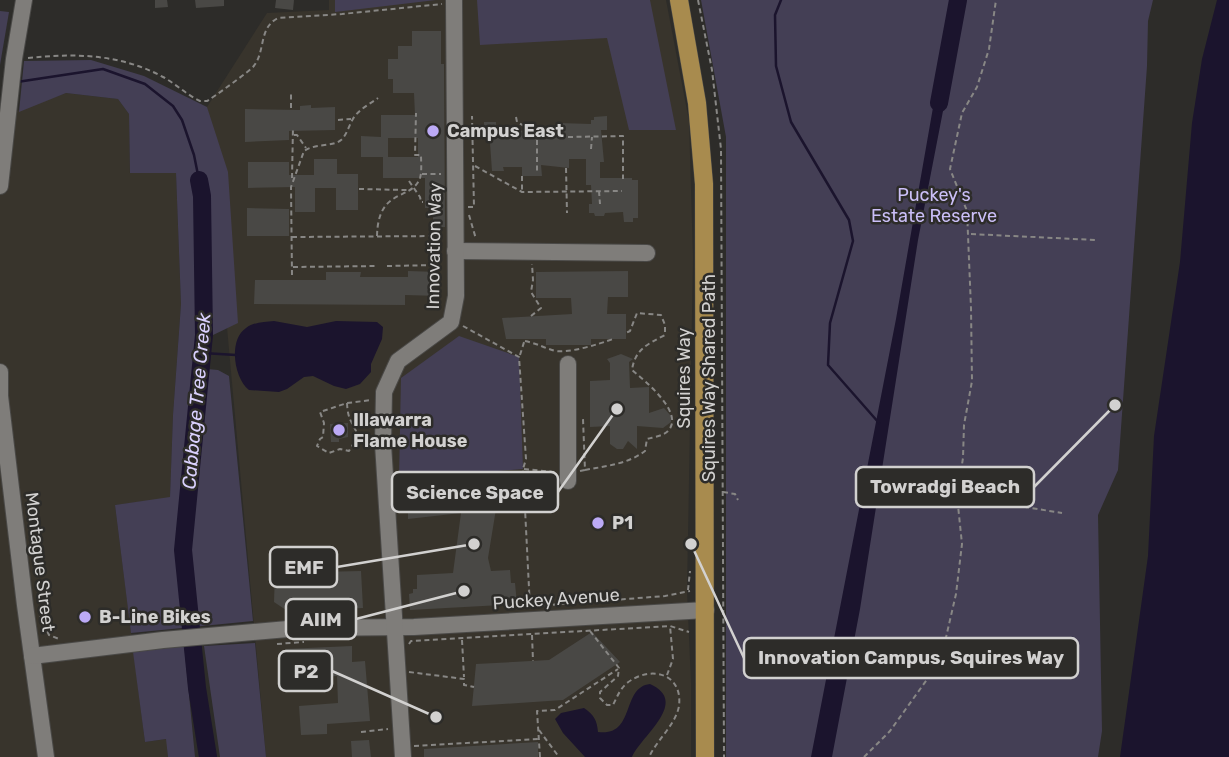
<svg xmlns="http://www.w3.org/2000/svg" width="1229" height="757" viewBox="0 0 1229 757" font-family="Rubik,sans-serif">
	<style>
		.built { fill: #38342c }
		.green { fill: #443f55 }
		.water { fill: #1b142d }
		.lines { fill: none; stroke-linecap: round; stroke-linejoin: round }
		.stream { stroke: #1b142d; stroke-width: 2.5 }
		.river { stroke: #1b142d; stroke-width: 18 }
		.building { fill: #494845; fill-rule: evenodd }
		.minor-casing { stroke: #4a4947; stroke-width: 18 }
		.major-casing { stroke: #4a4947; stroke-width: 19 }
		.path { stroke: #888785; stroke-width: 2; stroke-dasharray: 5 3.5; stroke-linecap: butt }
		.minor { stroke: #7f7d7a; stroke-width: 16 }
		.major { stroke: #a88b4e; stroke-width: 18 }
		.poi-dot { fill: #bcaaf6; stroke: #2d2c29; stroke-width: 2.5 }
		.labels { text-anchor: middle; stroke-width: 5; stroke-linejoin: round; paint-order: stroke }
		.poi-label { font-size: 18px; font-weight: bold; fill: #d2d1d0; stroke: #2d2c29; text-anchor: start }
		.park-label { font-size: 18px; fill: #cbbff7; stroke: #2d2c29 }
		.street-label { font-size: 18px; fill: #d2d1d0; stroke: #2d2c29 }
		.water-label { font-size: 19px; font-style: italic; fill: #dad1fe; stroke: #2d2c29 }
		.leader { fill: none; stroke: #d2d1d0; stroke-width: 2.5 }
		.callout-dot { fill: #d2d1d0; stroke: #2d2c29; stroke-width: 2.5 }
		.callout { fill: #2d2c29; stroke: #d2d1d0; stroke-width: 2.5 }
		.callout-label { font-size: 19px; text-anchor: middle; font-weight: bold; fill: #d2d1d0 }
	</style>
	<rect width="100%" height="100%" fill="#2d2c29"/>
	<!-- built -->
	<g class="built">
		<path d="M 329,0 L 666,0 L 689,121 L 693,258 L 687,591 L 691,683 L 691,757 L 266,757 L 207,107 L 267,13 L 329,10 Z"/>
		<path d="M 66,93 L 118,99 L 129,114 L 130,173 L 176,173 L 181,304 L 173,415 L 170,498 L 115,505 L 145,742 L 167,739 L 168,757 L 0,757 L 0,117 Z"/>
	</g>
	<!-- green -->
	<g class="green">
		<path d="M 335,0 L 436,0 L 335,12 Z"/>
		<path d="M 477,0 L 650,0 L 676,130 L 629,130 L 607,38 L 480,45 Z"/>
		<path d="M 701,0 L 1153,0 L 1148,21 L 1147,66 L 1118,470 L 1098,515 L 1102,731 L 1098,757 L 726,757 L 726,137 Z"/>
		<path d="M 0,11 L 9,12 L 0,65 Z"/>
		<path d="M 91,60 L 144,76 L 207,107 L 228,172 L 238,323 L 211,336 L 207,369 L 218,370 L 229,376 L 253,621 L 131,633 L 115,505 L 170,497 L 173,415 L 181,304 L 176,173 L 130,173 L 129,114 L 118,99 L 66,93 L 19,112 L 24,61 Z"/>
		<path d="M 459,336 L 519,357 L 523,469 L 399,479 L 401,378 Z"/>
		<path d="M 184,643 L 195,757 L 168,757 L 166,739 L 145,742 L 133,652 Z"/>
		<path d="M 255,643 L 266,757 L 220,757 L 204,646 Z"/>
	</g>
	<!-- water -->
	<g class="water">
		<path d="M 1217,0 L 1229,0 L 1229,757 L 1120,757 L 1148,556 L 1154,436 L 1180,262 L 1192,123 L 1202,59 Z"/>
		<path d="M 938,79 L 949,80 L 918,240 L 860,609 L 832,757 L 811,757 L 896,319 Z"/>
		<path d="M 274,321 L 307,327 L 336,321 L 377,322 L 383,327 L 382,339 L 371,364 L 371,372 L 360,384 L 346,389 L 334,386 L 313,376 L 304,377 L 287,389 L 279,392 L 249,390 C 234,379 228,340 246,328 C 254,322 264,322 274,321 Z"/>
		<path d="M 650,684 C 690,702 642,735 632,757 L 585,757 L 563,733 L 555,719 L 561,713 L 584,708 C 594,715 597,720 598,732 C 636,737 621,687 650,684 Z"/>
	</g>
	<g class="lines">
		<!-- stream -->
		<g class="stream">
			<path d="M 781,0 L 775,15 L 776,66 L 791,122 L 849,220 L 853,241 L 830,323 L 828,365 L 879,423"/>
			<path d="M 17,82 L 103,69 L 145,84 L 173,106 L 182,120 L 194,155 L 199,180"/>
			<path d="M 203,353 L 236,355"/>
		</g>
		<!-- river -->
		<g class="river">
			<path d="M 939,103 L 958,0"/>
			<path d="M 199,180 L 202,196 L 204,335 L 183,550 L 197,688 L 208,757"/>
		</g>
	</g>
	<!-- building -->
	<g class="building">
		<path d="M 155,0 L 167,0 L 168,7 L 155,8 Z"/>
		<path d="M 195,0 L 224,0 L 224,6 L 196,8 Z"/>
		<path d="M 276,0 L 294,0 L 293,10 L 275,8 Z"/>
		<path d="M 412,31 L 441,31 L 441,64 L 444,64 L 445,227 L 433,227 L 433,208 L 425,208 L 425,178 L 383,178 L 383,157 L 361,157 L 361,136 L 381,137 L 381,115 L 415,115 L 414,93 L 393,93 L 393,79 L 388,79 L 388,59 L 398,59 L 398,46 L 412,46 ZM 388,138 L 418,138 L 418,157 L 388,157 Z"/>
		<path d="M 311,105 L 311,108 L 335,107 L 335,130 L 289,131 L 289,140 L 245,142 L 245,109 L 300,110 L 300,106 Z"/>
		<path d="M 607,116 L 607,130 L 601,130 L 604,162 L 600,162 L 600,178 L 632,178 L 632,180 L 638,180 L 638,218 L 633,218 L 633,222 L 624,222 L 623,212 L 605,213 L 604,216 L 595,216 L 594,213 L 589,213 L 589,204 L 592,204 L 591,185 L 586,185 L 586,159 L 569,159 L 569,168 L 541,165 L 542,176 L 522,176 L 522,167 L 503,167 L 504,171 L 492,171 L 490,143 L 489,139 L 484,139 L 484,122 L 496,122 L 496,127 L 500,127 L 500,132 L 532,130 L 532,135 L 554,135 L 554,127 L 558,127 L 558,123 L 591,124 L 591,120 L 594,120 L 594,117 Z"/>
		<path d="M 314,159 L 337,159 L 337,174 L 358,174 L 358,210 L 336,210 L 336,188 L 315,188 L 315,212 L 295,212 L 295,187 L 248,188 L 248,162 L 289,162 L 289,175 L 314,175 Z"/>
		<path d="M 247,208 L 289,209 L 289,236 L 247,236 Z"/>
		<path d="M 408,271 L 439,272 L 439,296 L 405,295 L 405,305 L 254,304 L 255,280 L 326,280 L 326,272 L 361,272 L 360,277 L 408,277 Z"/>
		<path d="M 628,271 L 628,297 L 608,297 L 607,314 L 626,314 L 626,339 L 591,339 L 591,345 L 546,345 L 546,339 L 506,339 L 502,318 L 572,314 L 571,298 L 536,298 L 536,272 Z"/>
		<path d="M 621,354 L 633,359 L 629,362 L 630,388 L 649,387 L 649,413 L 664,408 L 671,416 L 671,422 L 663,428 L 637,426 L 637,449 L 628,441 L 623,449 L 617,449 L 610,444 L 610,426 L 590,427 L 590,381 L 610,380 L 610,363 L 607,359 Z"/>
		<path d="M 348,423 L 348,437 L 339,439 L 339,442 L 331,442 L 330,424 Z"/>
		<path d="M 505,472 L 508,480 L 491,488 L 509,498 L 502,509 L 496,509 L 488,558 L 491,571 L 510,570 L 511,583 L 515,583 L 517,604 L 410,610 L 409,594 L 413,593 L 413,589 L 417,589 L 417,575 L 453,573 L 461,513 L 408,519 L 408,500 L 401,499 L 399,479 Z"/>
		<path d="M 361,571 L 363,608 L 289,612 L 274,602 L 275,573 Z"/>
		<path d="M 592,632 L 620,662 L 563,700 L 472,706 L 476,664 L 549,660 Z"/>
		<path d="M 352,646 L 352,662 L 365,661 L 370,721 L 327,724 L 327,734 L 301,735 L 299,706 L 338,703 L 337,676 L 286,679 L 285,649 Z"/>
		<path d="M 369,740 L 371,757 L 352,757 L 351,741 Z"/>
		<path d="M 538,742 L 538,757 L 424,757 L 424,749 Z"/>
	</g>
	<g class="lines">
		<!-- minor casing -->
		<g class="minor-casing">
			<g id="minor">
				<path d="M 0,186 L 14,59 L 24,0"/>
				<path d="M 455,251 L 647,253"/>
				<path d="M 568,364 L 568,481"/>
				<path d="M 0,372 L 0,396 L 25,605 L 46,757"/>
				<path d="M 32,656 L 163,640 L 299,628 L 414,627 L 706,610"/>
				<path d="M 403,757 L 383,444 L 384,392 L 398,361 L 451,322 L 456,296 L 454,0"/>
			</g>
		</g>
		<!-- major casing -->
		<g class="major-casing">
			<path id="major" d="M 679,0 L 697,103 L 704,184 L 705,757"/>
		</g>
		<!-- path -->
		<g class="path">
			<path d="M 698,0 L 712,70 L 721,149 L 724,757"/>
			<path d="M 28,58 C 75,53 121,54 163,77 C 176,84 187,95 200,101 L 207,101 C 211,99 251,70 253,67 C 266,52 258,28 278,18 L 342,14 L 442,4"/>
			<path d="M 291,108 L 291,92"/>
			<path d="M 516,117 L 517,122 L 535,132 L 537,137 L 537,172"/>
			<path d="M 338,120 L 351,119"/>
			<path d="M 294,135 L 297,135 L 306,148"/>
			<path d="M 568,137 L 623,136 L 623,179"/>
			<path d="M 591,149 L 592,137"/>
			<path d="M 475,166 L 522,192 L 622,191"/>
			<path d="M 566,168 L 567,213"/>
			<path d="M 422,174 L 441,174"/>
			<path d="M 522,176 L 522,192"/>
			<path d="M 292,178 L 293,127"/>
			<path d="M 409,181 L 420,197 L 421,202 L 423,202"/>
			<path d="M 359,189 L 407,190"/>
			<path d="M 599,191 L 600,204"/>
			<path d="M 468,207 L 474,207 L 472,116"/>
			<path d="M 469,215 L 476,239"/>
			<path d="M 971,234 L 1095,240"/>
			<path d="M 377,236 C 378,187 412,201 420,178 C 422,171 421,162 421,155 L 415,155 L 416,113"/>
			<path d="M 292,237 L 439,236"/>
			<path d="M 387,266 L 438,265"/>
			<path d="M 293,267 L 378,266"/>
			<path d="M 292,275 L 291,187 L 304,151 C 316,143 333,147 341,140 C 348,134 349,123 355,116 C 361,108 370,104 378,98"/>
			<path d="M 531,316 L 541,308 L 531,292 L 533,280 L 532,264"/>
			<path d="M 463,326 L 519,357 L 526,459 L 523,469 L 530,608"/>
			<path d="M 525,341 C 538,344 540,346 552,350 C 565,355 599,344 613,339"/>
			<path d="M 520,355 L 525,339"/>
			<path d="M 347,403 C 348,422 352,420 358,436 L 349,451 L 340,449 L 329,453 L 317,446 L 320,439 L 323,437 L 324,423 L 320,412 L 347,403 L 372,400"/>
			<path d="M 524,469 L 554,472"/>
			<path d="M 585,470 C 606,466 628,464 645,451 L 647,439 C 654,437 663,436 668,431 C 685,413 645,381 632,370 C 635,349 648,344 665,335 L 665,325 L 661,315 L 637,313 L 630,331 L 626,333"/>
			<path d="M 580,471 L 585,470 L 583,419"/>
			<path d="M 723,492 L 735,494 L 738,500"/>
			<path d="M 957,496 L 1062,513"/>
			<path d="M 688,590 L 690,571"/>
			<path d="M 536,606 L 665,596 L 690,591"/>
			<path d="M 40,616 L 49,635 L 59,639"/>
			<path d="M 590,631 L 619,668 L 618,676 L 600,692 L 600,698 L 607,705 L 613,705 C 617,697 620,689 627,683 C 650,665 683,673 679,706 C 676,724 657,740 649,757"/>
			<path d="M 532,635 L 533,661"/>
			<path d="M 462,640 L 464,677"/>
			<path d="M 277,644 L 304,642"/>
			<path d="M 409,644 L 411,641 L 670,626 L 689,632"/>
			<path d="M 409,672 L 464,679 L 464,685 L 474,687"/>
			<path d="M 667,675 L 673,659 L 670,626"/>
			<path d="M 539,730 L 559,757"/>
			<path d="M 361,732 L 388,729"/>
			<path d="M 414,746 L 538,739"/>
			<path d="M 540,757 L 537,711 L 555,710 L 618,669"/>
			<path d="M 864,757 L 890,731 L 936,667 L 944,646 L 956,594 L 962,544 L 957,496 L 963,458 L 964,425 L 972,381 L 971,308 L 967,211 L 950,169 L 962,113 L 977,87 L 989,49 L 996,0"/>
		</g>
		<!-- minor -->
		<use href="#minor" class="minor"/>
		<!-- major -->
		<use href="#major" class="major"/>
	</g>
	<!-- markers -->
	<g class="poi-dot">
		<circle cx="433" cy="131" r="7"/>
		<circle cx="339" cy="430" r="7"/>
		<circle cx="598" cy="523" r="7"/>
		<circle cx="85" cy="617" r="7"/>
	</g>
	<g class="labels">
		<!-- poi labels -->
		<g class="poi-label">
			<text x="447" y="137">Campus East</text>
			<text x="353" y="426">Illawarra<tspan x="353" dy="21">Flame House</tspan></text>
			<text x="612" y="529">P1</text>
			<text x="99" y="623">B-Line Bikes</text>
		</g>
		<!-- park labels -->
		<g class="park-label">
			<text x="934" y="201">Puckey's<tspan x="934" dy="21">Estate Reserve</tspan></text>
		</g>
		<!-- street labels -->
		<g class="street-label">
			<text transform="translate(434 246) rotate(-89)" y="6">Innovation Way</text>
			<text transform="translate(684 378) rotate(-90)" y="6">Squires Way</text>
			<text transform="translate(709 378) rotate(-90)" y="6">Squires Way Shared Path</text>
			<text transform="translate(40 562) rotate(83)" y="6">Montague Street</text>
			<text transform="translate(556 599) rotate(-4)" y="6">Puckey Avenue</text>
		</g>
		<!-- water labels -->
		<g class="water-label">
			<text transform="translate(196 401) rotate(-85)" y="7">Cabbage Tree Creek</text>
		</g>
	</g>
	<!-- callouts -->
	<path class="leader" d="M1115 405L1034 487M617 409L558 492M474 544L337 567M464 591L356 619M691 544L744 658M436 717L332 671"/>
	<g class="callout-dot">
		<circle cx="1115" cy="405" r="7"/>
		<circle cx="617" cy="409" r="7"/>
		<circle cx="474" cy="544" r="7"/>
		<circle cx="464" cy="591" r="7"/>
		<circle cx="691" cy="544" r="7"/>
		<circle cx="436" cy="717" r="7"/>
	</g>
	<g class="callout">
		<rect x="856" y="467" width="178" height="40" rx="7"/>
		<rect x="392" y="472" width="166" height="40" rx="7"/>
		<rect x="270" y="547" width="67" height="40" rx="7"/>
		<rect x="286" y="599" width="70" height="40" rx="7"/>
		<rect x="744" y="638" width="334" height="40" rx="7"/>
		<rect x="279" y="651" width="53" height="40" rx="7"/>
	</g>
	<g class="callout-label">
		<text x="945" y="493">Towradgi Beach</text>
		<text x="475" y="499">Science Space</text>
		<text x="304" y="574">EMF</text>
		<text x="321" y="626">AIIM</text>
		<text x="911" y="664">Innovation Campus, Squires Way</text>
		<text x="306" y="678">P2</text>
	</g>
</svg>
